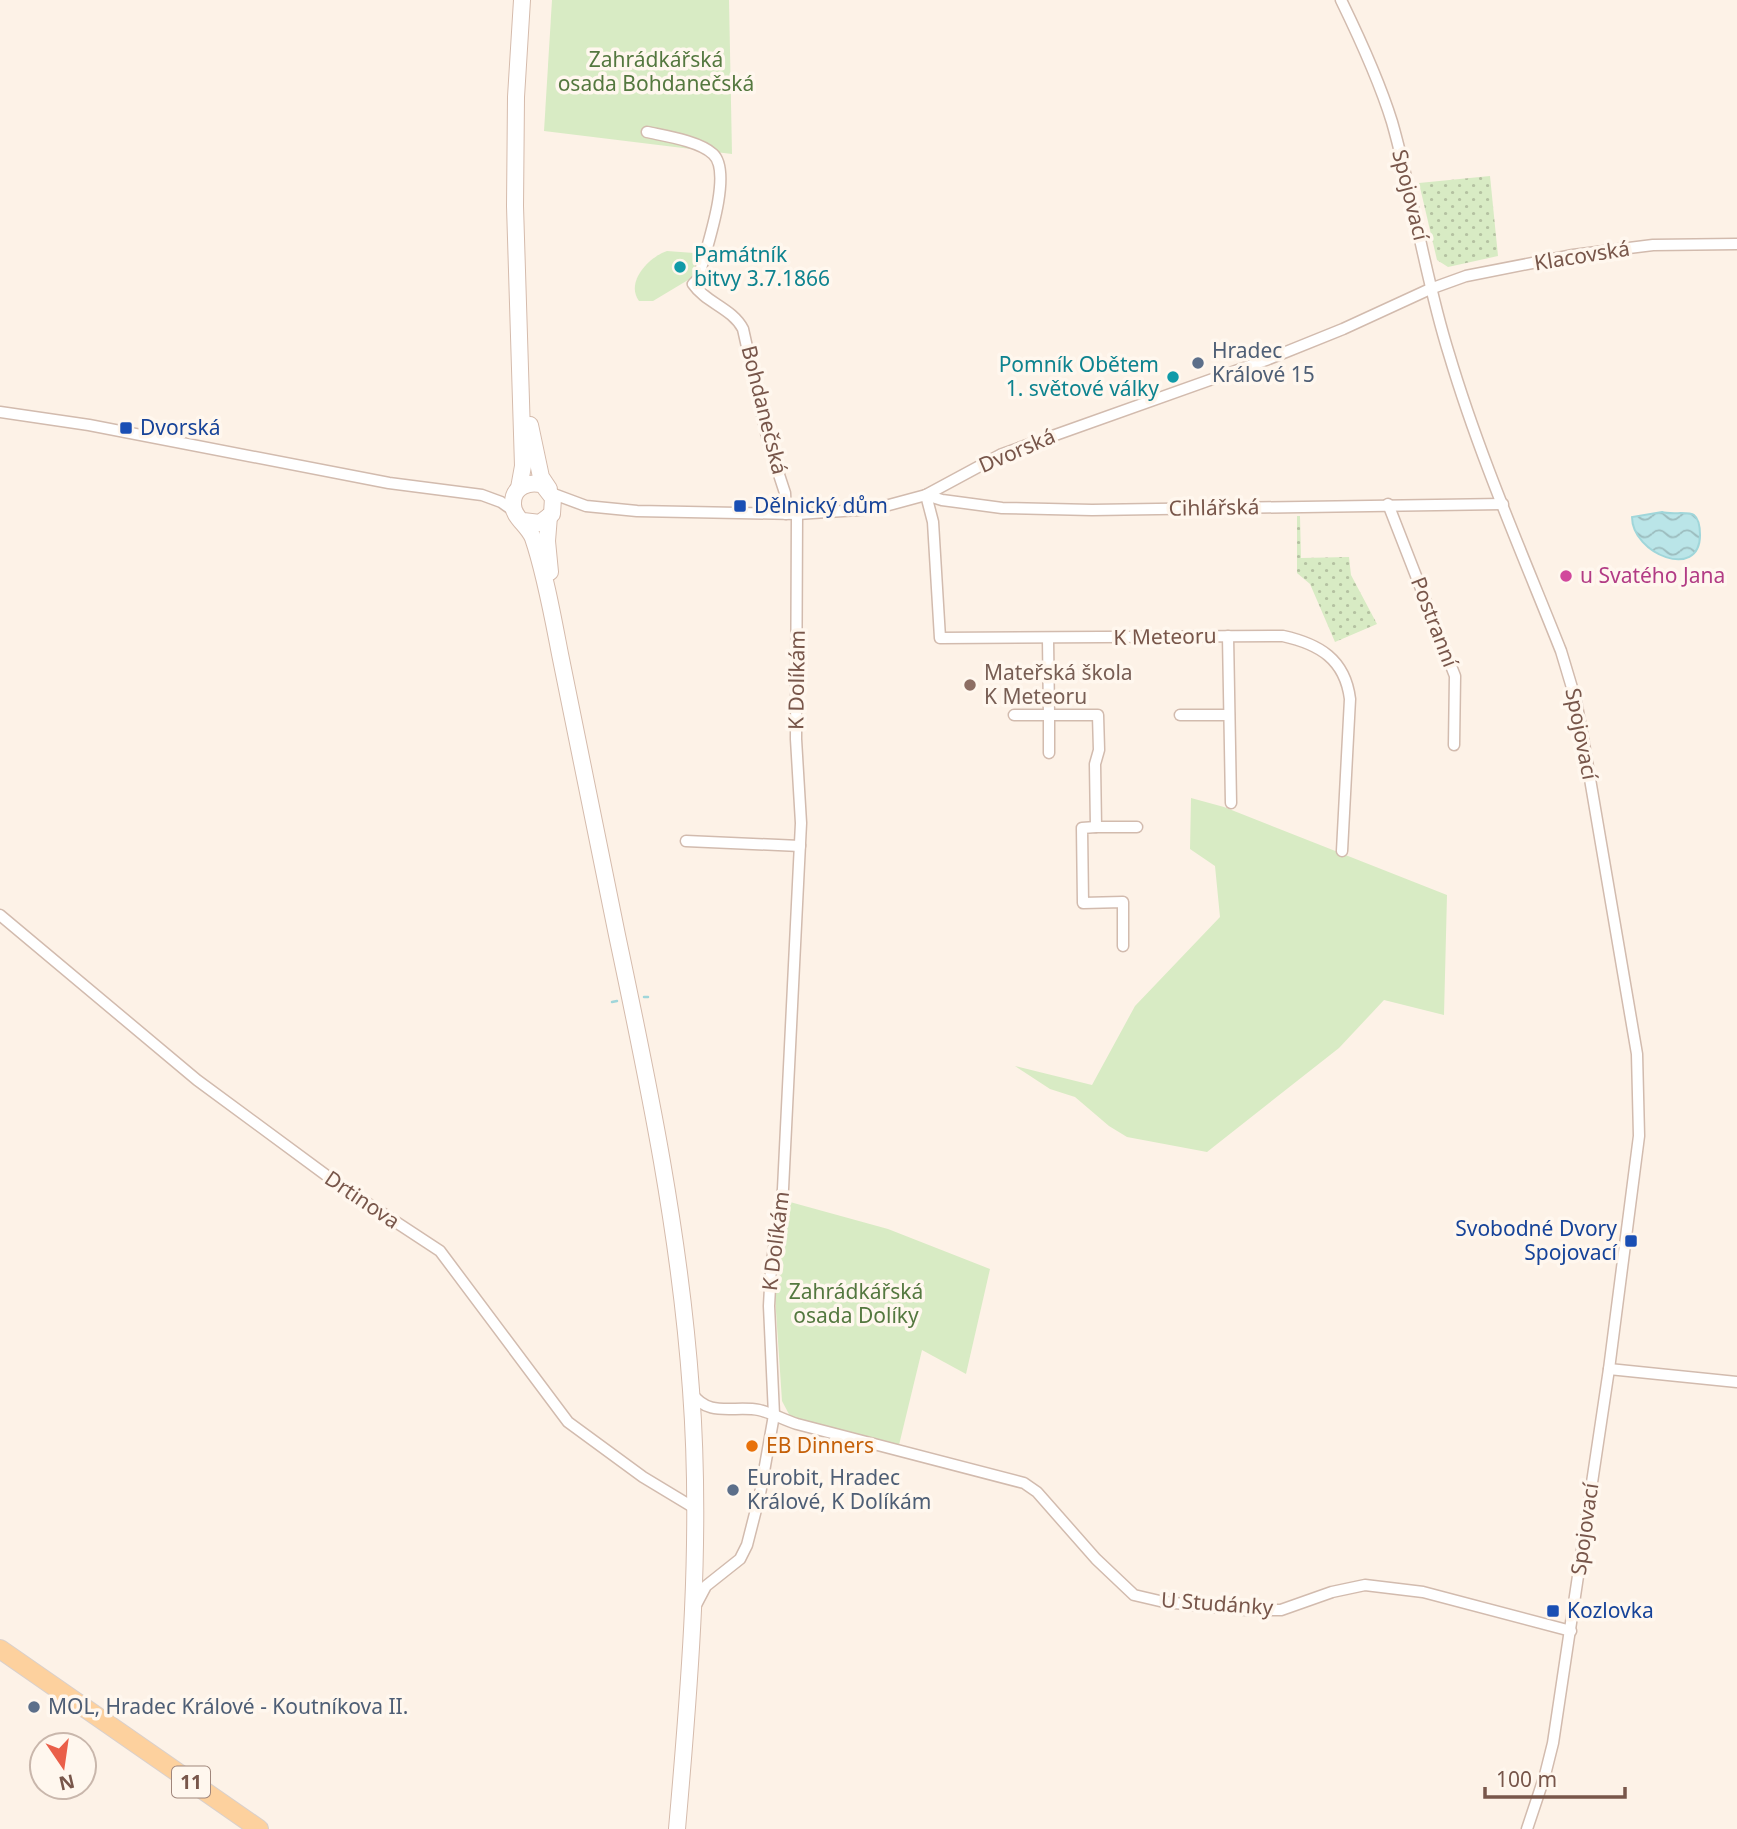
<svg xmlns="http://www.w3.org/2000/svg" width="1737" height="1829" viewBox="0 0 1737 1829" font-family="'Noto Sans',sans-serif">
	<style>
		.green { fill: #d8ebc4 }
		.park { fill: url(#park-dots) }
		.water { fill: url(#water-waves); stroke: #a0d6da; stroke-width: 2 }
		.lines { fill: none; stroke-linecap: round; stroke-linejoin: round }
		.stream { stroke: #a0d6da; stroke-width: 2.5 }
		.minor-casing { stroke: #d2bbae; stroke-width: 13 }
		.secondary-casing { stroke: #d5bbac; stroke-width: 18 }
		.primary-casing { stroke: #d9d0cc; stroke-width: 20 }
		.minor { stroke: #fff; stroke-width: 10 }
		.secondary { stroke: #fff; stroke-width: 16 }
		.primary { stroke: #fdd19e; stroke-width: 18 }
		.culture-dot { fill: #0f9aa8; stroke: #fff7ee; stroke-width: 2.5 }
		.service-dot { fill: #5c6f8a; stroke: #fff7ee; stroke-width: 2.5 }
		.transit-dot { fill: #1a4fb4; stroke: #fff7ee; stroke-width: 2.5 }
		.hotel-dot { fill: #d1479c; stroke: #fff7ee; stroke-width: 2.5 }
		.education-dot { fill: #8d6e63; stroke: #fff7ee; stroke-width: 2.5 }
		.food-dot { fill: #e8710a; stroke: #fff7ee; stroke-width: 2.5 }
		.labels { text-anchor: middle; stroke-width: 7; stroke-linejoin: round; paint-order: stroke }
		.shield { fill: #fff7ee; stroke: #a0867b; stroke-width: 2 }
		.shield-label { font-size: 19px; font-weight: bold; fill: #78564a }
		.park-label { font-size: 21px; fill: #54783f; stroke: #fff7ee }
		.street-label { font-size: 21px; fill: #78564a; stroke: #fff7ee }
		.culture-label { font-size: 21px; fill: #0d838f; stroke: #fff7ee; text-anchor: start }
		.service-label { font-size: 21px; fill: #4e5e75; stroke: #fff7ee; text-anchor: start }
		.transit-label { font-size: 21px; fill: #164399; stroke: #fff7ee; text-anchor: start }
		.hotel-label { font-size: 21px; fill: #b23c85; stroke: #fff7ee; text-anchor: start }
		.education-label { font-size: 21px; fill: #785e54; stroke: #fff7ee; text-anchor: start }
		.food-label { font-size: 21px; fill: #c56008; stroke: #fff7ee; text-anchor: start }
	</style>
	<defs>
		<pattern id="park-dots" width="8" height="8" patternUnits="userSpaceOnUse" patternTransform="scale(1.75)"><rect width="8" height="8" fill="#d8ebc4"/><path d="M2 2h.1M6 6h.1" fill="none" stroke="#b4c1a1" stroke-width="1.8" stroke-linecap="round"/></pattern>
		<pattern id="water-waves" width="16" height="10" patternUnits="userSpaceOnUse" patternTransform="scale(1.75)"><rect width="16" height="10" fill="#bae5e8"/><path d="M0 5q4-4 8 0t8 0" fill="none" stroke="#9cbcbe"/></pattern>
	</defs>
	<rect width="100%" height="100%" fill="#fdf2e7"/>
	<!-- green -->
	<g class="green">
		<path d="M 552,0 L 729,0 L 732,154 L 544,131 Z"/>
		<path d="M 667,251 L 694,253 L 698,261 L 693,277 L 653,301 L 639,301 C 625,282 649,257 667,251 Z"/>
		<path d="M 1191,798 L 1224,807 L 1447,895 L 1444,1015 L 1384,1000 L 1339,1048 L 1207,1152 L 1127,1137 L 1109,1126 L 1075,1097 L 1050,1089 L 1015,1066 L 1092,1085 L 1135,1006 L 1220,917 L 1215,866 L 1190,849 Z"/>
		<path d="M 790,1202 L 888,1229 L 990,1269 L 966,1374 L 922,1350 L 899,1445 L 791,1418 L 782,1401 L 775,1296 Z"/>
	</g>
	<!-- park -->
	<g class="park">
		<path d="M 1490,176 L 1498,256 L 1448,267 L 1437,260 L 1419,183 Z"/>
		<path d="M 1297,516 L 1300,516 L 1301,558 L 1349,557 L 1351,575 L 1377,624 L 1335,642 L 1310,584 L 1297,573 Z"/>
	</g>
	<!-- water -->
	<path class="water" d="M 1662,512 C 1670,515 1689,511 1694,515 C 1699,519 1700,529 1700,535 C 1700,581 1632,554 1632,517 Z"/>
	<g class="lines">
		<!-- stream -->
		<g class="stream">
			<path d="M 644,997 L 648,997"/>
			<path d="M 612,1002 L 617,1001"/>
		</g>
		<!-- minor casing -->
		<g class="minor-casing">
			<g id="minor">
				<path d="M 1341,0 C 1360,39 1379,80 1392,122 C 1414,199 1425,278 1449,354 C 1479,455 1522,553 1561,651 L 1576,701 L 1583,738 L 1637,1054 L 1639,1136 L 1609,1369 L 1553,1743 L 1545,1775 L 1527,1829"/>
				<path d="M 647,132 C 665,136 699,141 713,154 C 734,173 704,255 698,279 L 693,284 C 706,303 732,308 743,329 L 768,441 L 785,493 L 786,514"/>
				<path d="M 0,412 L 89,425 L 389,483 L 482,495 L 501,502 L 514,511"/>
				<path d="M 551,493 L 586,506 L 637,511 L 797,514 L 874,509 L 926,495 L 1002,454 L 1266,360 L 1343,329 L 1430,289 L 1466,276 L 1573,255 L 1653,245 L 1737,244"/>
				<path d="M 926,495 L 933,522 L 940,638 L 1283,636 C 1319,644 1345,659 1350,699 L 1342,851"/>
				<path d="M 926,495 L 942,500 L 1002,508 L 1092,510 L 1503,504"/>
				<path d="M 1388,504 L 1455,676 L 1454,745"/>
				<path d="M 1228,636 L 1231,803"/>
				<path d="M 1048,639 L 1049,715 L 1098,715 L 1099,750 L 1095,764 L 1096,827 L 1137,827"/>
				<path d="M 1014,715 L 1049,715 L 1049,753"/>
				<path d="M 1180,715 L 1229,715"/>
				<path d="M 1096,827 L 1082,828 L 1083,903 L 1123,902 L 1123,946"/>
				<path d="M 686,841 L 800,846"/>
				<path d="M 0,915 L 197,1080 L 338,1184 L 440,1251 L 568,1422 L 643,1477 L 696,1509"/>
				<path d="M 1609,1369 L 1737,1382"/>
				<path d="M 692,1393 C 708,1418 735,1405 759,1410 C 772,1413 784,1420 797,1424 L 1024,1483 L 1037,1492 L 1096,1559 L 1134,1595 L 1164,1602 L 1247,1610 L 1281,1610 L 1332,1592 L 1365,1585 L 1423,1592 L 1571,1631"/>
				<path d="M 696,1605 L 706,1586 L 740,1559 L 747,1545 L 760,1494 L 774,1415 L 769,1306 L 771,1268 L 783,1189 L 801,823 L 796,739 L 797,514"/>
			</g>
		</g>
		<!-- secondary casing -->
		<g class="secondary-casing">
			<g id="secondary">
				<path d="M 530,425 L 541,477 L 549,489"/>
				<path d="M 519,488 L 523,466 L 515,206 L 516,97 L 522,0"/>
				<path d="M 549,516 L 547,541 L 550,572"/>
				<path d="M 523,521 L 540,523 L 552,514 L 553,498 L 543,485 C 530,481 513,486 513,503 C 512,517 528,525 533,538 C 545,573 553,618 560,654 C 579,748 598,841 617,935 C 649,1086 680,1235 691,1390 C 702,1537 690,1682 677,1829"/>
			</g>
		</g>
		<!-- primary casing -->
		<g class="primary-casing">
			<path id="primary" d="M 0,1649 L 259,1829"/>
		</g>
		<!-- minor -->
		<use href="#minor" class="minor"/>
		<!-- secondary -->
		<use href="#secondary" class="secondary"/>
		<!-- primary -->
		<use href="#primary" class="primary"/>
	</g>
	<!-- markers -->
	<g class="culture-dot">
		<circle cx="680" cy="267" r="7"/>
		<circle cx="1173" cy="377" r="7"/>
	</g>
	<g class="service-dot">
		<circle cx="1198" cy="363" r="7"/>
		<circle cx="733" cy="1490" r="7"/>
		<circle cx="34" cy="1707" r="7"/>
	</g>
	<g class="transit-dot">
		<rect x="119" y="421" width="14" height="14" rx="3.5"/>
		<rect x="733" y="499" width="14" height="14" rx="3.5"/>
		<rect x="1624" y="1234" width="14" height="14" rx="3.5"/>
		<rect x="1546" y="1604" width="14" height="14" rx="3.5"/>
	</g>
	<circle class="hotel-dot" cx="1566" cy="576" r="7"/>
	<circle class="education-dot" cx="970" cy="685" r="7"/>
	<circle class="food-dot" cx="752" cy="1446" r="7"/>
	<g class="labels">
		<!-- shield labels -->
		<rect class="shield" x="172" y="1766.5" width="38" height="31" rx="5"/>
		<g class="shield-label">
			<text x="191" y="1789">11</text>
		</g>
		<!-- park labels -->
		<g class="park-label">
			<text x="656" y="67">Zahrádkářská<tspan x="656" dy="24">osada Bohdanečská</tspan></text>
			<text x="856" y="1299">Zahrádkářská<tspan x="856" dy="24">osada Dolíky</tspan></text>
		</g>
		<!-- street labels -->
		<g class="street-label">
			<text transform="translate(1410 195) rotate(76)" y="7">Spojovací</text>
			<text transform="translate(1582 256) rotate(-9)" y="7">Klacovská</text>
			<text transform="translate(764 410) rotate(76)" y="7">Bohdanečská</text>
			<text transform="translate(1017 451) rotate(-23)" y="7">Dvorská</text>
			<text transform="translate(1214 508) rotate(-1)" y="7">Cihlářská</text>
			<text transform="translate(1434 622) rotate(69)" y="7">Postranní</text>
			<text transform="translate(1165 637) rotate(-1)" y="7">K Meteoru</text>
			<text transform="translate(797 680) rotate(-89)" y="7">K Dolíkám</text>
			<text transform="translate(1581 734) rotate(79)" y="7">Spojovací</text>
			<text transform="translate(362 1200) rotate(34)" y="7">Drtinova</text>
			<text transform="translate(776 1241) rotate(-83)" y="7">K Dolíkám</text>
			<text transform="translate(1585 1529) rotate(-82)" y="7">Spojovací</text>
			<text transform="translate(1217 1604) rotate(4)" y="7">U Studánky</text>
		</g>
		<!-- culture labels -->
		<g class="culture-label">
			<text x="694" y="262">Památník<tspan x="694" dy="24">bitvy 3.7.1866</tspan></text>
			<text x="1159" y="372" text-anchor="end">Pomník Obětem<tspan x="1159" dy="24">1. světové války</tspan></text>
		</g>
		<!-- service labels -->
		<g class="service-label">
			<text x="1212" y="358">Hradec<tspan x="1212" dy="24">Králové 15</tspan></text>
			<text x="747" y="1485">Eurobit, Hradec<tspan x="747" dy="24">Králové, K Dolíkám</tspan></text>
			<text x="48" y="1714">MOL, Hradec Králové - Koutníkova II.</text>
		</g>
		<!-- transit labels -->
		<g class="transit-label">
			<text x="140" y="435">Dvorská</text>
			<text x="754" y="513">Dělnický dům</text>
			<text x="1617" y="1236" text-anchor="end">Svobodné Dvory<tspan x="1617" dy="24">Spojovací</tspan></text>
			<text x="1567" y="1618">Kozlovka</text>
		</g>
		<!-- hotel labels -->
		<g class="hotel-label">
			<text x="1580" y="583">u Svatého Jana</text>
		</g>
		<!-- education labels -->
		<g class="education-label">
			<text x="984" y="680">Mateřská škola<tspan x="984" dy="24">K Meteoru</tspan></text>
		</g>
		<!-- food labels -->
		<g class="food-label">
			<text x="766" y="1453">EB Dinners</text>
		</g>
	</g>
	<!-- north arrow -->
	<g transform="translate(63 1766) rotate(167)"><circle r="33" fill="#fff7ee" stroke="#c9b7ac" stroke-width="2"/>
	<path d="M0-5L12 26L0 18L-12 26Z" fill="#ea5f49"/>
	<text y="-10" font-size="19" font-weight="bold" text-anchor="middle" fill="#78564a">N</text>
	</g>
	<!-- scale -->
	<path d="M1485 1787v10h140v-10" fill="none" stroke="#78564a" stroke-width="3.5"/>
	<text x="1496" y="1787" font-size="21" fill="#78564a" stroke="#fff7ee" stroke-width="5" paint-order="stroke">100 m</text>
</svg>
